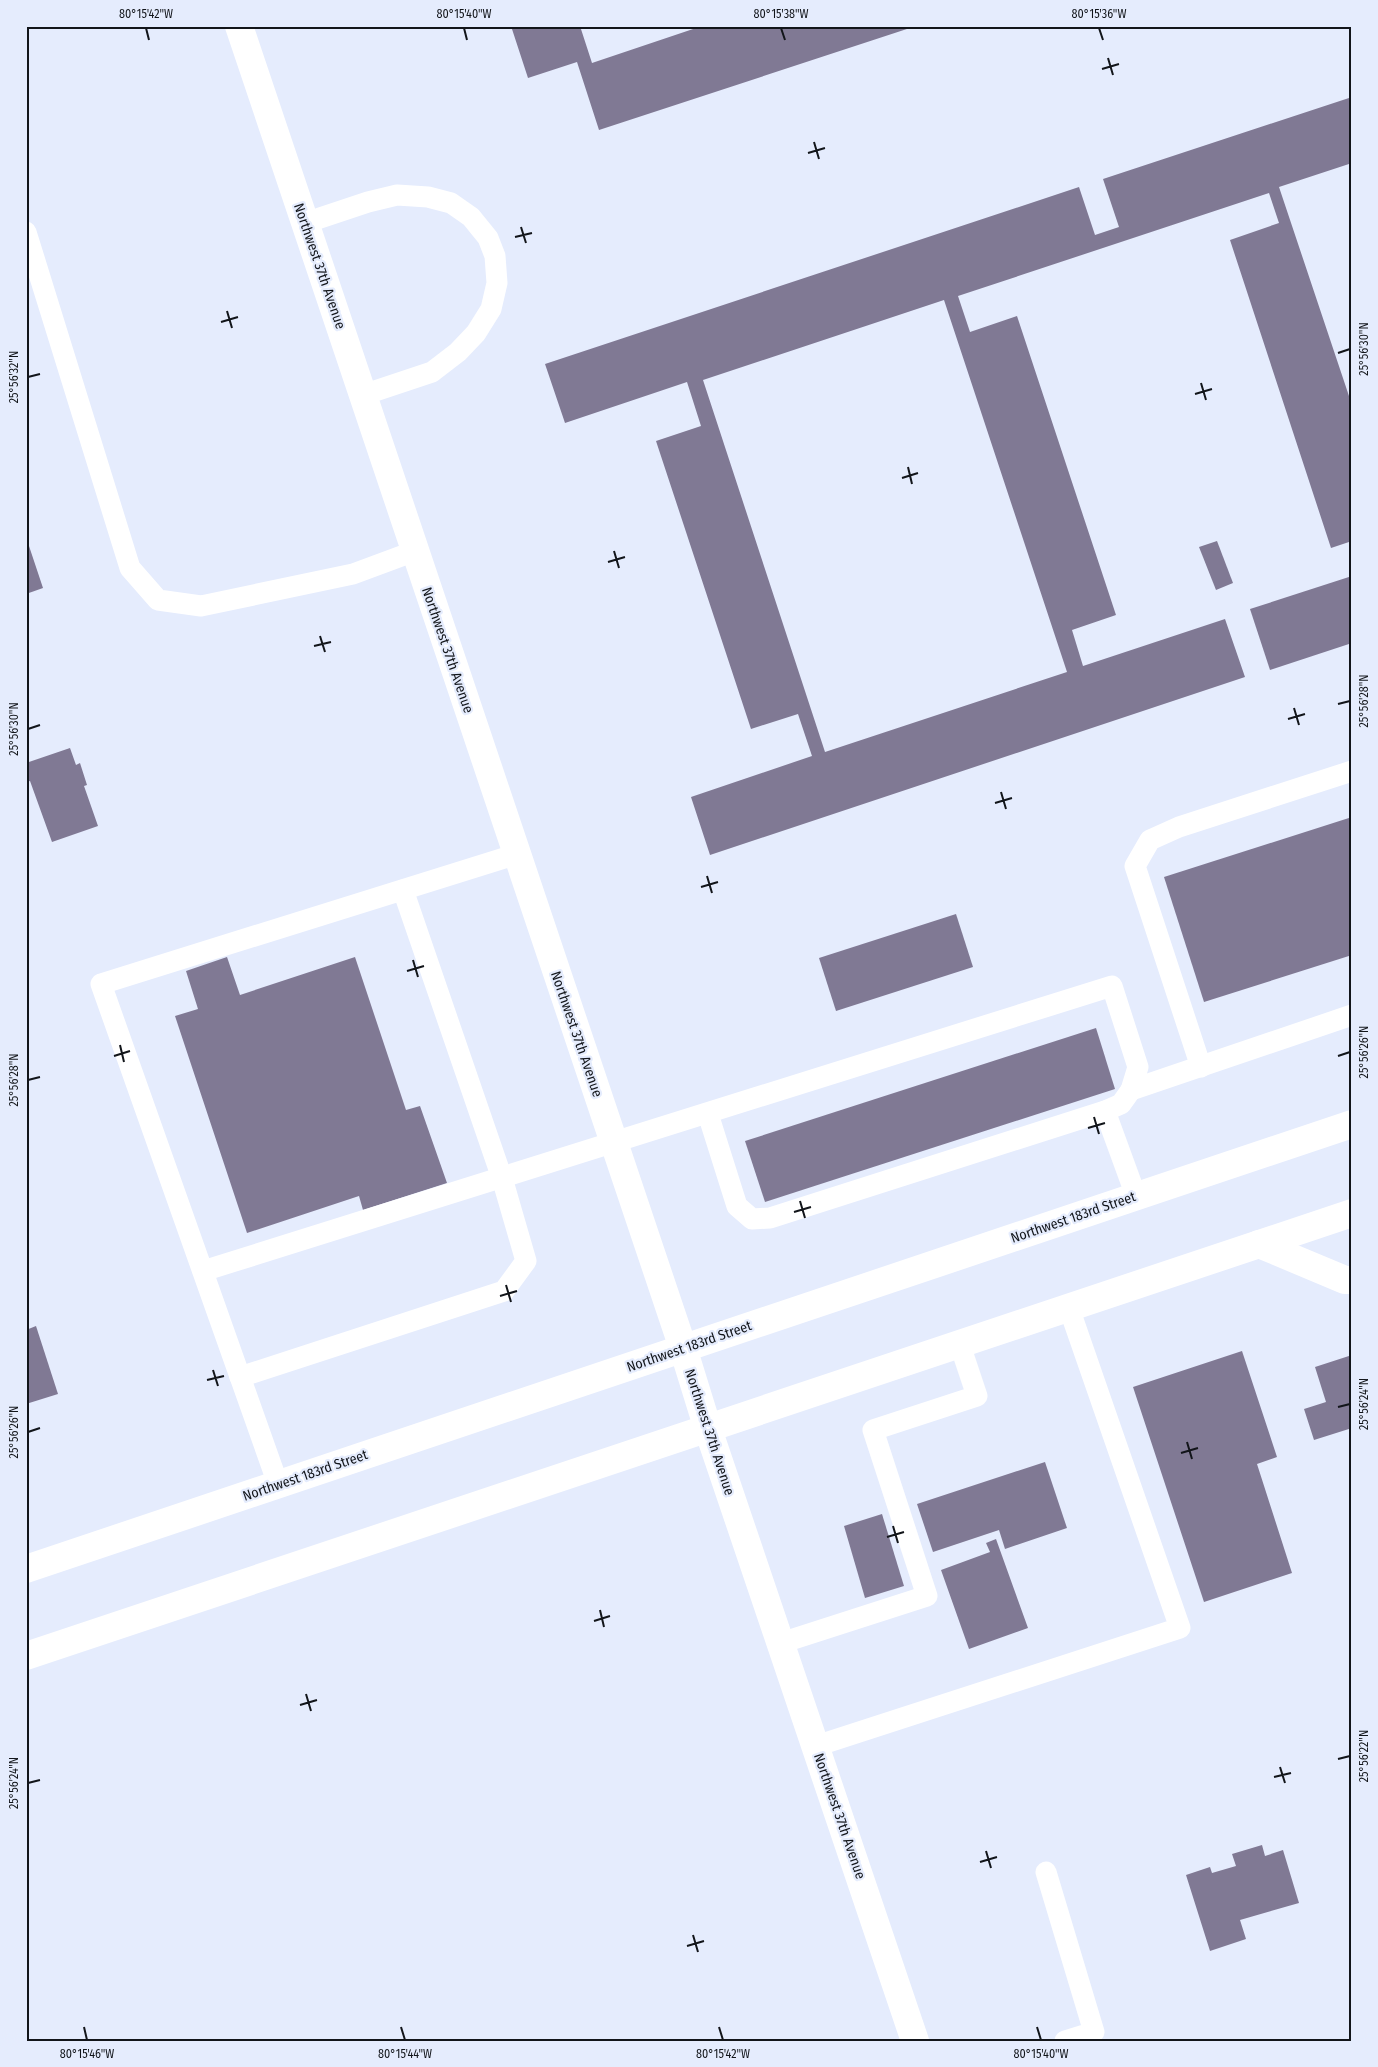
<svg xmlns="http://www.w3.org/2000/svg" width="1378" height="2067" viewBox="0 0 1378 2067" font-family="'Fira Sans Condensed',sans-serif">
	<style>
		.building { fill: #807994; fill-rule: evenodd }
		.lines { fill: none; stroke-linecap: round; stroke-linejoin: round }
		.service { stroke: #fff; stroke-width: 21 }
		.minor { stroke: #fff; stroke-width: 28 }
		.secondary { stroke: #fff; stroke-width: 28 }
		.primary { stroke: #fff; stroke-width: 28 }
		.ticks { fill: none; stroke: #12151a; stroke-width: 2 }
		.labels { text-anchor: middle; stroke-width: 4.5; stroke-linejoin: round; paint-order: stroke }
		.street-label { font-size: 14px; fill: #12151a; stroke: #e5ecfd }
		.neatline { fill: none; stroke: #12151a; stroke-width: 2 }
		.ticks-label { font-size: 12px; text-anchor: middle; fill: #12151a }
	</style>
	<rect width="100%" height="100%" fill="#e5ecfd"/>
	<!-- building -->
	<g class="building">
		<path d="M 511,26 L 580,26 L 592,63 L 702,26 L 913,27 L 599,130 L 577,62 L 528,78 Z"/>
		<path d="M 1352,97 L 1352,163 L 1279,187 L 1352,405 L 1352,541 L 1331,548 L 1230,240 L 1279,223 L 1269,193 L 958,296 L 970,332 L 1017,316 L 1116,615 L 1072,630 L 1083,666 L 1225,619 L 1245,677 L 710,855 L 691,797 L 812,756 L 798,714 L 751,729 L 656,441 L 701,426 L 687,382 L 565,423 L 545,364 L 1079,187 L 1095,235 L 1119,227 L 1103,179 ZM 944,300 L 1067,672 L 825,752 L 703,380 Z"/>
		<path d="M 26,537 L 43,588 L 26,594 Z"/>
		<path d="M 1217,541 L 1233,583 L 1216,590 L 1199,547 Z"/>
		<path d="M 1352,576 L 1352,643 L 1270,670 L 1250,609 Z"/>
		<path d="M 70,748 L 76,765 L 80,763 L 87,785 L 84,786 L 98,826 L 52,842 L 30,781 L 26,782 L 26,763 Z"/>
		<path d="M 1352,817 L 1352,955 L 1204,1002 L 1164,877 Z"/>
		<path d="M 956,914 L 973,967 L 836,1011 L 819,958 Z"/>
		<path d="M 227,957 L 240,995 L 355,957 L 406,1110 L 420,1106 L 447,1183 L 363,1210 L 359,1196 L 247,1233 L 175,1016 L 198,1009 L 186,971 Z"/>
		<path d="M 1096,1028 L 1115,1089 L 765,1202 L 745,1141 Z"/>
		<path d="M 36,1326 L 58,1394 L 26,1404 L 26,1330 Z"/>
		<path d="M 1242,1351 L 1277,1457 L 1257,1464 L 1292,1573 L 1204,1602 L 1133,1387 Z"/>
		<path d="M 1352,1355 L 1352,1428 L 1314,1440 L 1304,1409 L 1326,1402 L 1315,1367 Z"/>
		<path d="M 1045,1462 L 1067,1528 L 1005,1549 L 999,1530 L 933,1552 L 917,1504 Z"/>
		<path d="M 882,1514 L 904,1586 L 865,1598 L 844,1526 Z"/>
		<path d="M 996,1539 L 1028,1628 L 969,1649 L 941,1570 L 990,1552 L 986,1543 Z"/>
		<path d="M 1262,1845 L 1265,1856 L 1283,1850 L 1299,1903 L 1240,1920 L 1246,1939 L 1210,1951 L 1186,1875 L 1210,1867 L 1212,1873 L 1236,1866 L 1232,1854 Z"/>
	</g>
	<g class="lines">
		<!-- service -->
		<g class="service">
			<path d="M 305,223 L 368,202 L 397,195 L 428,197 L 451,203 L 471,217 L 488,238 L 495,256 L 497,283 L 491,309 L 476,333 L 458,352 L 432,372 L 363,395"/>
			<path d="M 26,232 L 130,568 L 158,600 L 201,606 L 353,574 L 415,551"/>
			<path d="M 1201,1067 L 1135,866 L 1150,840 L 1179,827 L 1352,771"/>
			<path d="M 1131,1090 L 1352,1015"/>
			<path d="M 1105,1111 L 1136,1196"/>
			<path d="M 203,1271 C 506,1177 809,1082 1112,986 L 1138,1067 L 1131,1090 L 1121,1104 L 1105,1111 L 770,1218 L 752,1219 L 737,1206 L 708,1114"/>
			<path d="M 240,1377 L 504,1291 L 526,1261 L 502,1178 L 403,890"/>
			<path d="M 278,1484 L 101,984 L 517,854"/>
			<path d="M 781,1643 L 927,1596 L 873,1430 L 977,1396 L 960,1345"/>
			<path d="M 816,1746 L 1180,1628 L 1069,1308"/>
			<path d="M 1046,1872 L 1094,2032 L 1065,2041"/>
		</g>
		<!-- minor -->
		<path class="minor" d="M 1259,1244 L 1345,1280 L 1352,1280"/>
		<!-- secondary -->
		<path class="secondary" d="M 239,26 L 683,1348 L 708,1429 L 915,2041"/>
		<!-- primary -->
		<g class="primary">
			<path d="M 26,1569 L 1352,1124"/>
			<path d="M 26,1656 L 1352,1213"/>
		</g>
	</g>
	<!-- ticks -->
	<path class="ticks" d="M 146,28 L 149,40M 464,28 L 467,40M 781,28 L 785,40M 1099,28 L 1103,40M 1108,58 L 1113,75M 1102,69 L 1119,64M 814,142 L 819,159M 808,153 L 825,148M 521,227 L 526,243M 515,237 L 532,233M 227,311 L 232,328M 221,322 L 238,317M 1338,353 L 1350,349M 28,377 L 40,374M 1201,383 L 1206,400M 1195,394 L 1212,389M 908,467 L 912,484M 902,478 L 918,473M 614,551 L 619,568M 608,562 L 625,557M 320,636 L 325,652M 314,646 L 331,642M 1338,704 L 1350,701M 1294,708 L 1299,725M 1288,719 L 1305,714M 28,729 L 40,725M 1001,792 L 1006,809M 995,803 L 1012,798M 707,876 L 712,893M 701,887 L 718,882M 413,960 L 418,977M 407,971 L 424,966M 120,1045 L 124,1062M 114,1056 L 130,1051M 1338,1056 L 1350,1052M 28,1080 L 40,1077M 1094,1117 L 1099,1134M 1088,1128 L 1105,1123M 800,1201 L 805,1218M 794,1212 L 811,1207M 506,1285 L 511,1302M 500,1296 L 517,1291M 213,1370 L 218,1386M 207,1380 L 224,1376M 1338,1407 L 1350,1404M 28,1432 L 40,1428M 1187,1442 L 1192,1459M 1181,1453 L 1198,1448M 893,1526 L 898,1543M 887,1537 L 904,1532M 600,1610 L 604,1627M 594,1621 L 610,1616M 306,1694 L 311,1711M 300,1705 L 317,1700M 1338,1759 L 1350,1756M 1280,1767 L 1285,1783M 1274,1777 L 1291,1773M 28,1783 L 40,1780M 986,1851 L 991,1868M 980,1862 L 997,1857M 693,1935 L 698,1952M 687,1946 L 704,1941M 84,2027 L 87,2040M 401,2027 L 405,2040M 719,2027 L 723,2040M 1037,2027 L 1041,2040"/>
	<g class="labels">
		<!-- street labels -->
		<g class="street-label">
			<text transform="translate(320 266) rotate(71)" y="5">Northwest 37th Avenue</text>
			<text transform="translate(448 650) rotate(71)" y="5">Northwest 37th Avenue</text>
			<text transform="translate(577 1034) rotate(71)" y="5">Northwest 37th Avenue</text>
			<text transform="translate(1073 1217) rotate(-19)" y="5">Northwest 183rd Street</text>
			<text transform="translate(689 1346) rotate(-19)" y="5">Northwest 183rd Street</text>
			<text transform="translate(710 1432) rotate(72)" y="5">Northwest 37th Avenue</text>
			<text transform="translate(305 1475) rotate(-19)" y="5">Northwest 183rd Street</text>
			<text transform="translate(840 1816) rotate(71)" y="5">Northwest 37th Avenue</text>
		</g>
	</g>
	<!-- border -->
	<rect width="1378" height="2067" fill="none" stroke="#e5ecfd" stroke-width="55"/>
	<rect x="28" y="28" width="1322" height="2012" class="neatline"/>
	<g class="ticks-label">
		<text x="146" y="18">80°15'42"W</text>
		<text x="464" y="18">80°15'40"W</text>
		<text x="781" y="18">80°15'38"W</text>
		<text x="1099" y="18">80°15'36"W</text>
		<text transform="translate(1364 349) rotate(-90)" y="4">25°56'30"N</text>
		<text transform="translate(14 377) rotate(-90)" y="4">25°56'32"N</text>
		<text transform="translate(1364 701) rotate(-90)" y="4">25°56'28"N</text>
		<text transform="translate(14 729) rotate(-90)" y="4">25°56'30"N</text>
		<text transform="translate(1364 1052) rotate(-90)" y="4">25°56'26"N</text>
		<text transform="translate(14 1080) rotate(-90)" y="4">25°56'28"N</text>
		<text transform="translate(1364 1404) rotate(-90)" y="4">25°56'24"N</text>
		<text transform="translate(14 1432) rotate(-90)" y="4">25°56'26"N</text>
		<text transform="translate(1364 1756) rotate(-90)" y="4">25°56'22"N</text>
		<text transform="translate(14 1783) rotate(-90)" y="4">25°56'24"N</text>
		<text x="87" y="2058">80°15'46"W</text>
		<text x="405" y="2058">80°15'44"W</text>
		<text x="723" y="2058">80°15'42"W</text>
		<text x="1041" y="2058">80°15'40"W</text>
	</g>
</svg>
